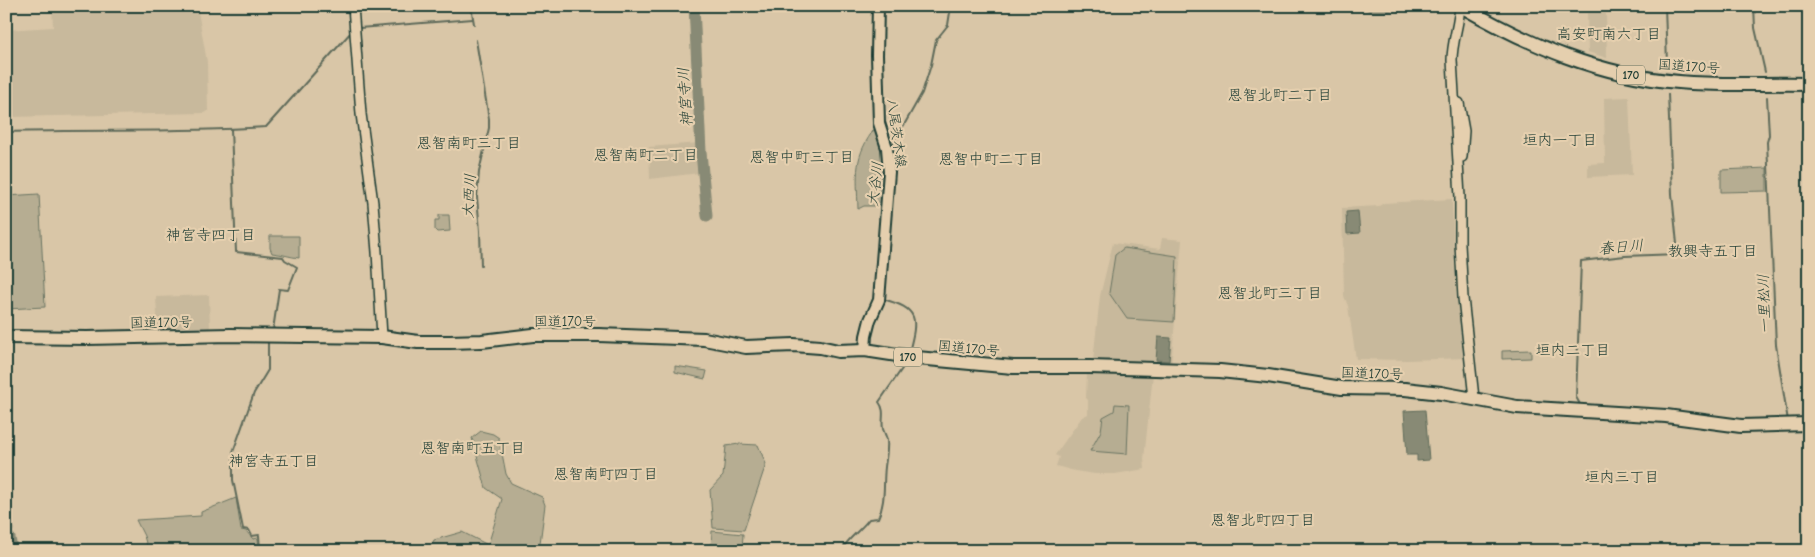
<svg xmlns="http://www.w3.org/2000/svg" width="1815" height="557" viewBox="0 0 1815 557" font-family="'Comic Neue','Klee One',sans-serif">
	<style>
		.built { fill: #c8b99c }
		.green { fill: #b6ad92; stroke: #6a7563 }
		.water { fill: #888a74; stroke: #5e6b5a }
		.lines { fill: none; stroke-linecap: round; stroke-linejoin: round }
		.stream { stroke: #5e6b5a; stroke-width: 2 }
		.river { stroke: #888a74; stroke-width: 11 }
		.minor-casing { stroke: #1f3d34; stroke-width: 12 }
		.major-casing { stroke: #1f3d34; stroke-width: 14 }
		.highway-casing { stroke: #1f3d34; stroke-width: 16 }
		.minor { stroke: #e5cfae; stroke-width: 9 }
		.major { stroke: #e5cfae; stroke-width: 10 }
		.highway { stroke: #e5cfae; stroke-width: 12 }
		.labels { text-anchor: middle; stroke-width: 4.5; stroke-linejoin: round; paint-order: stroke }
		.shield { fill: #e5cfae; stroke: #5a6959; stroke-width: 1 }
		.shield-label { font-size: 12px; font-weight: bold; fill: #1f3d34 }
		.street-label { font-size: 14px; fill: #1f3d34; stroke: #e5cfae }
		.neighbourhood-label { font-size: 15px; fill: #1f3d34; stroke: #e5cfae }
		.water-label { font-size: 15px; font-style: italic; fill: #2a453a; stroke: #e5cfae }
	</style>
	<rect width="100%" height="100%" fill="#d9c6a7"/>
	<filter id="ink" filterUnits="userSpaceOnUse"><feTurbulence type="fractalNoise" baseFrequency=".02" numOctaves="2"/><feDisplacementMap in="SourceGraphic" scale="10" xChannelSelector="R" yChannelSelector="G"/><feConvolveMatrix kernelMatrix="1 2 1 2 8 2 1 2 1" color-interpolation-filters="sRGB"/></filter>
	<g filter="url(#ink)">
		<!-- built -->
		<g class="built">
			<path d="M 52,6 L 197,6 L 207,62 L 208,111 L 205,113 L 6,117 L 6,30 L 53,27 Z"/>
			<path d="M 1587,13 L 1606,13 L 1607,58 L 1588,52 Z"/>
			<path d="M 1629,97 L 1632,175 L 1588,177 L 1588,164 L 1605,163 L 1604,98 Z"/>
			<path d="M 699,143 L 702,170 L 699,173 L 650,179 L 649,147 Z"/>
			<path d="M 1452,199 L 1456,293 L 1465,358 L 1407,360 L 1356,359 L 1348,306 L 1344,296 L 1342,208 L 1379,206 L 1384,203 Z"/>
			<path d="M 1162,238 L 1182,240 L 1171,367 L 1096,363 L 1093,361 L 1100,296 L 1113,243 L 1160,249 Z"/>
			<path d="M 209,295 L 210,330 L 158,333 L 156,297 Z"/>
			<path d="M 1087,373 L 1153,374 L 1144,459 L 1145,469 L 1115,474 L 1095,474 L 1075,471 L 1056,466 L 1059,457 L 1055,455 L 1082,417 L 1088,414 L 1088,400 L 1086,398 Z"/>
		</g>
		<!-- green -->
		<g class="green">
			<path d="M 876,127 L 883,146 L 884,166 L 880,206 L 864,206 L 858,209 C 857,174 853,156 876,127 Z"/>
			<path d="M 1767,168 L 1767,191 L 1721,192 L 1721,170 Z"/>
			<path d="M 39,194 L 45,307 L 6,309 L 6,196 Z"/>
			<path d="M 439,215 L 449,215 L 450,231 L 437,232 L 435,230 L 435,220 L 439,220 Z"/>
			<path d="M 270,236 L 299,236 L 299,258 C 290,257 282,254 272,253 L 270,248 Z"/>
			<path d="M 1124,248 L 1177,256 L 1174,322 L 1127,319 L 1109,293 L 1115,255 Z"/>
			<path d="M 1531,350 L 1531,358 L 1502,359 L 1502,351 Z"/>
			<path d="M 675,366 L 707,371 L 705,379 L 675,372 Z"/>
			<path d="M 1115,404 L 1129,405 L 1127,454 L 1090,451 L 1101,431 L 1103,417 L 1114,411 Z"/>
			<path d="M 481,431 L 493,434 L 499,438 L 506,474 L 511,483 L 542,497 L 545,505 L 539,551 L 429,551 L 434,540 L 462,532 L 488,545 L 502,499 L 486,488 L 472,438 Z"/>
			<path d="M 739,444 L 758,445 L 766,464 L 744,530 L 713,528 L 710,490 L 723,476 L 726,446 Z"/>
			<path d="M 236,498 L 241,530 L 246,531 L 253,539 L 258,538 L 259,551 L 148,550 L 144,536 L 136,520 L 201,516 L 201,512 Z"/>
			<path d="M 712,531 L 743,534 L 742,551 L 711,551 Z"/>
		</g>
		<!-- water -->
		<g class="water">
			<path d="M 1358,211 L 1360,233 L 1347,234 L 1346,212 Z"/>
			<path d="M 1158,337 L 1171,338 L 1169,361 L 1156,360 Z"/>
			<path d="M 1425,410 L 1429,460 L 1417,461 L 1417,455 L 1407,455 L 1404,411 Z"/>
		</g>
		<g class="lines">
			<!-- stream -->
			<g class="stream">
				<path d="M 471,6 L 474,24"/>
				<path d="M 1665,6 L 1667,64"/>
				<path d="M 1754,6 L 1755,28 L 1765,72"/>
				<path d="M 359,28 L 473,19"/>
				<path d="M 476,40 L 489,119 L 489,128 L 479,172 L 477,197 L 480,231 L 481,266"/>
				<path d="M 1767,97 L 1769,135 L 1767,142 L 1776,345 L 1788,421"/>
				<path d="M 231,129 L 236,252 L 283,257 L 285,260 L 297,267 L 288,290 L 279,289 L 273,330"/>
				<path d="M 6,132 C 93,129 179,133 266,127 L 352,31"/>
				<path d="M 892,147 L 897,133 L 904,125 L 922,93 L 931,65 L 936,40 L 948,25 L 951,6"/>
				<path d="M 883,299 C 919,309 918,318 909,352"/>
				<path d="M 1581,406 L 1576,397 L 1581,261 L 1625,256 L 1678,254 L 1672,194 L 1668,94"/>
				<path d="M 260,551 L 259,535 L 252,536 L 249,530 L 243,529 L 233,480 L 233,452 L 254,393 L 268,370 L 268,341"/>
				<path d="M 841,551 C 847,539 861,530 869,519 L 878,518 C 886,502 883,484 885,467 C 886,458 888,450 887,440 C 886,436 884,432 883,429 C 881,419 886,411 879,402 L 906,363"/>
			</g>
			<!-- river -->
			<g class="river">
				<path d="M 694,6 L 701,152 L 707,216"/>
				<path d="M 1371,6 L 1389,6"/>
				<path d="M 6,509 L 8,529"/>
				<path d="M 10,538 L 12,548"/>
			</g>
			<!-- minor casing -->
			<g class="minor-casing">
				<g id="minor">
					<path d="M 353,6 L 361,114 L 373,203 L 377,252 L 382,337"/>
					<path d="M 1460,6 C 1459,25 1452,42 1452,60 L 1460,197 L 1460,244 L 1463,298 L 1474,398"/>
					<path d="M 1459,103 L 1464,131 L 1462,157"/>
				</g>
			</g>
			<!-- major casing -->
			<g class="major-casing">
				<path id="major" d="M 865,350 L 866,336 L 870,320 L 879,300 L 889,172 L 887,148 L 879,123 L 877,55 L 878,6"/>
			</g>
			<!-- highway casing -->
			<g class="highway-casing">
				<g id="highway">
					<path d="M 1461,6 C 1529,45 1600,76 1679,82 C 1722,86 1766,83 1809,84"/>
					<path d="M 6,337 L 87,338 L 231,335 L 382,337 L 418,342 L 450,342 L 482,341 L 533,335 L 599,335 L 704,339 L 746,347 L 794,345 L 820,347 L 838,351 L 865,350 L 917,358 L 1013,367 L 1090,367 L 1220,371 L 1268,376 L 1342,388 L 1405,389 L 1441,393 L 1517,407 L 1666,416 L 1741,426 L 1809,424"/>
				</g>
			</g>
			<!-- minor -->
			<use href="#minor" class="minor"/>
			<!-- major -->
			<use href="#major" class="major"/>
			<!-- highway -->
			<use href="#highway" class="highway"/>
		</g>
	</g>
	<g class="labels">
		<!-- shield labels -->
		<g class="shield">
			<rect x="1617" y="65.5" width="28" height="19" rx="4"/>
			<rect x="894" y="347.5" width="28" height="19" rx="4"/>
		</g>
		<g class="shield-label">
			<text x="1631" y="79">170</text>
			<text x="908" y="361">170</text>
		</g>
		<!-- street labels -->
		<g class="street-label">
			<text transform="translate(1689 66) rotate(4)" y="5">国道170号</text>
			<text transform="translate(897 133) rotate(82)" y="5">八尾茨木線</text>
			<text x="565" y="326">国道170号</text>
			<text transform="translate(161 322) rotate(-1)" y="5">国道170号</text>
			<text transform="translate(969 348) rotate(5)" y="5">国道170号</text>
			<text transform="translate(1372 373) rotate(2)" y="5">国道170号</text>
		</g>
		<!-- neighbourhood labels -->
		<g class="neighbourhood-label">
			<text x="1609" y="39">高安町南六丁目</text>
			<text x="1280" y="100">恩智北町二丁目</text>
			<text x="1560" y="145">垣内一丁目</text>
			<text x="469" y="148">恩智南町三丁目</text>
			<text x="646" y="160">恩智南町二丁目</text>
			<text x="802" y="162">恩智中町三丁目</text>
			<text x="991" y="164">恩智中町二丁目</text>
			<text x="211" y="240">神宮寺四丁目</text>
			<text x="1713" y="256">教興寺五丁目</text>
			<text x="1270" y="298">恩智北町三丁目</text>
			<text x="1573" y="355">垣内二丁目</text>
			<text x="473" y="453">恩智南町五丁目</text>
			<text x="274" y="466">神宮寺五丁目</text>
			<text x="606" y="479">恩智南町四丁目</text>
			<text x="1622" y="482">垣内三丁目</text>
			<text x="1263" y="525">恩智北町四丁目</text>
		</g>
		<!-- water labels -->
		<g class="water-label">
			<text transform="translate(685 97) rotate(-94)" y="5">神宮寺川</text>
			<text transform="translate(875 184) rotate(-83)" y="5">大谷川</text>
			<text transform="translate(469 196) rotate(-87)" y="5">大西川</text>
			<text transform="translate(1621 247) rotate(-5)" y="5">春日川</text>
			<text transform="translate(1764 304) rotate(-92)" y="5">一里松川</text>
		</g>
	</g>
	<!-- margin -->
	<rect width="1815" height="557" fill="none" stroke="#e5cfae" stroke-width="25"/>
	<rect x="12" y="12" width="1790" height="532" fill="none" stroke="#1f3d34" stroke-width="2" filter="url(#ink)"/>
</svg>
